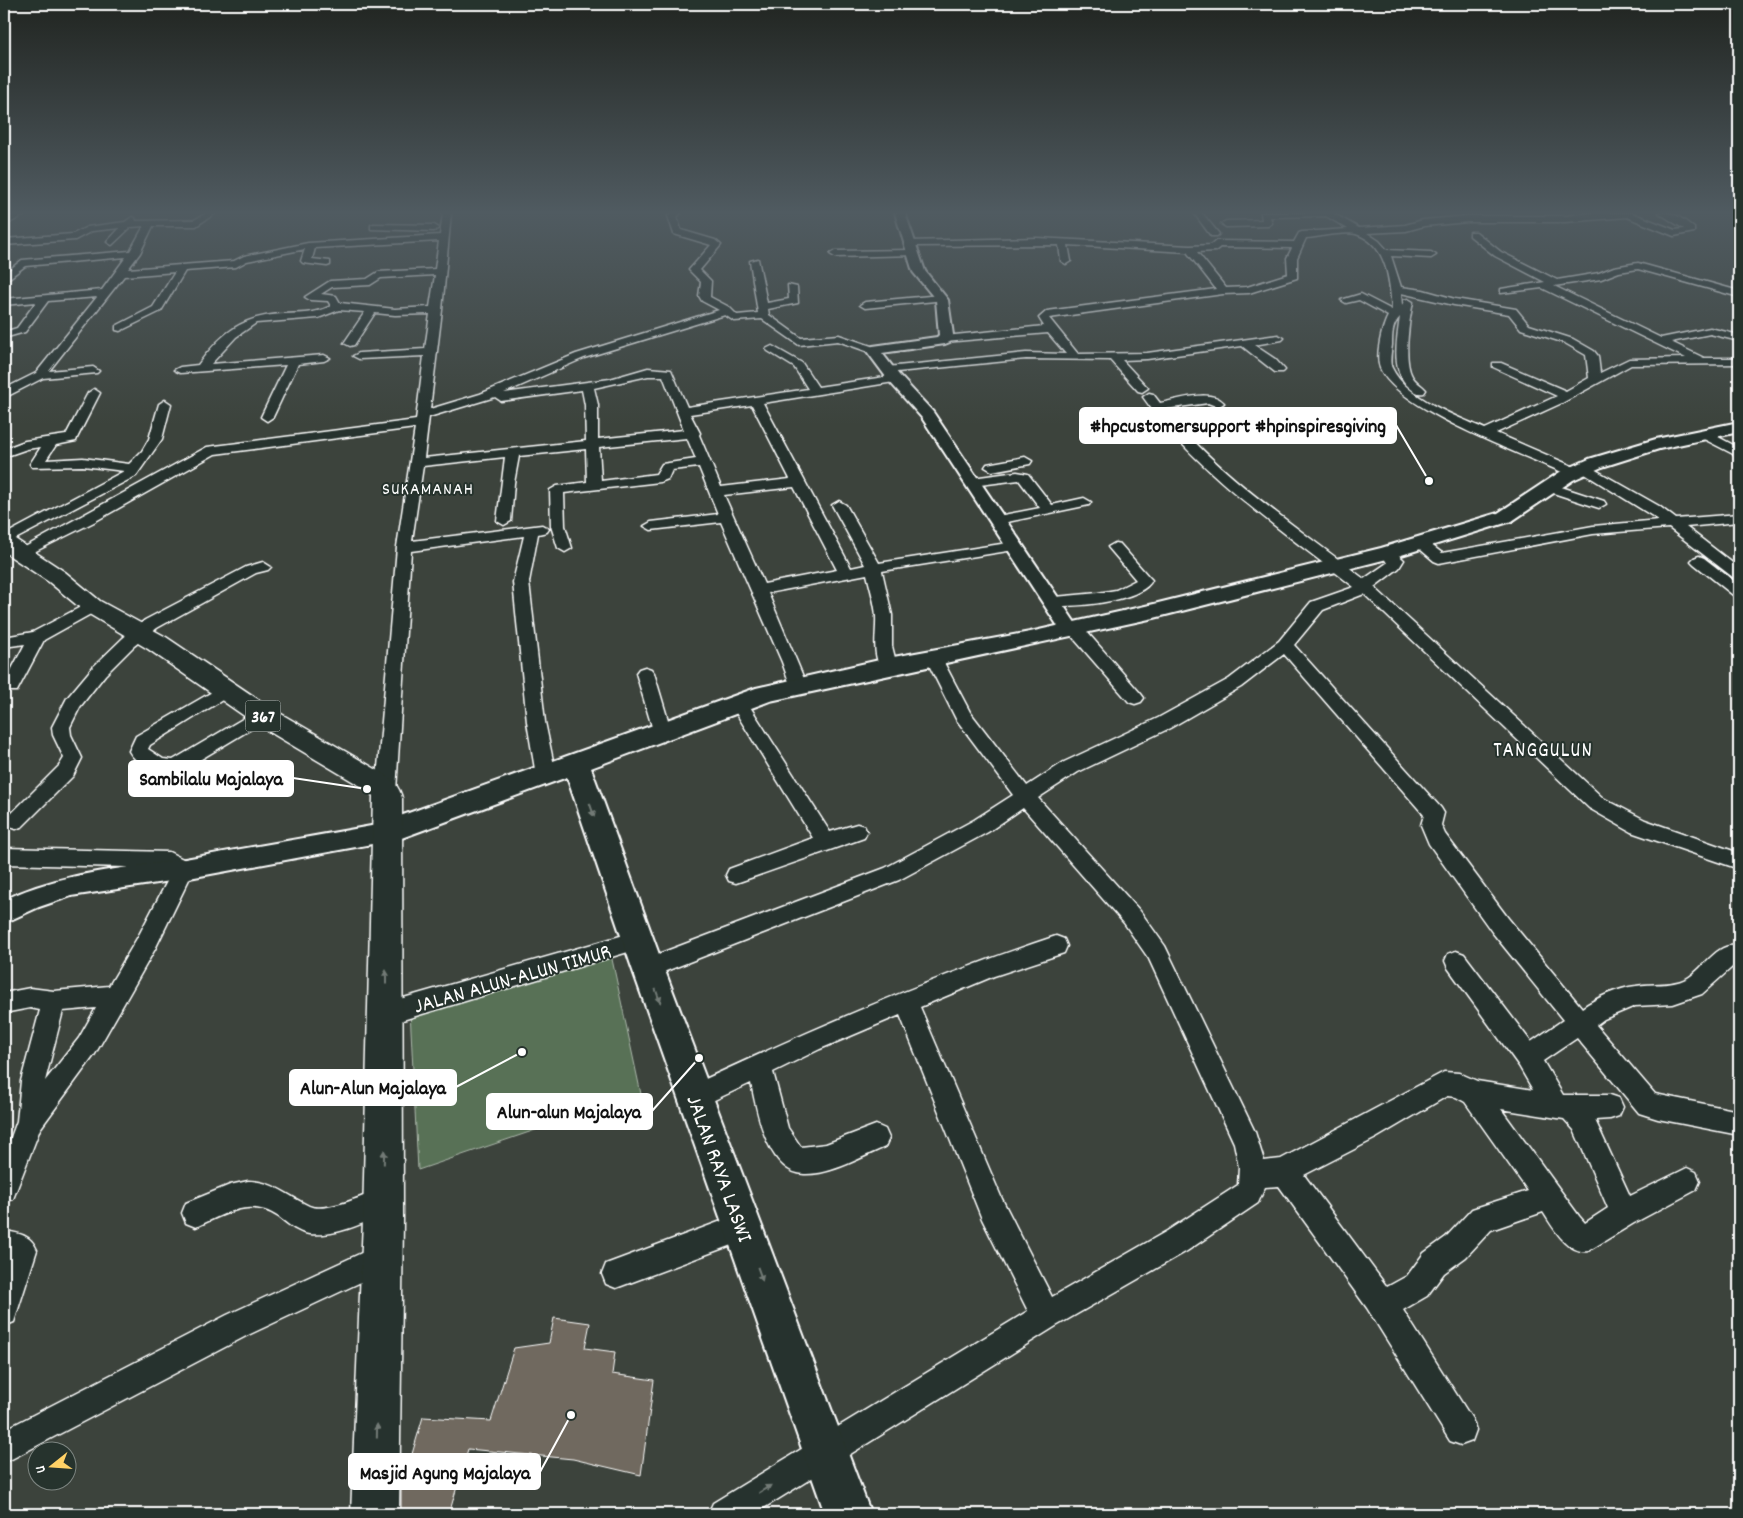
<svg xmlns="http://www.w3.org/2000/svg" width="1743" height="1518" viewBox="0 0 1743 1518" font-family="Dekko,sans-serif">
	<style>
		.green { fill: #587157; stroke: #acb8ab }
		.building { fill: #70695e; stroke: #fff }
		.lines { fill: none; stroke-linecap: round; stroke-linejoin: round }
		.minor-casing { stroke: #fff; stroke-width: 3 }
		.tertiary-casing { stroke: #fff; stroke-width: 4 }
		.secondary-casing { stroke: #fff; stroke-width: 4 }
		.primary-casing { stroke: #fff; stroke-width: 3 }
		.minor { fill: #26332d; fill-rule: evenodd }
		.tertiary { fill: #26332d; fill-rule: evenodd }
		.secondary { fill: #26332d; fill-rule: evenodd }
		.primary { fill: #26332d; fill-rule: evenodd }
		.oneway { fill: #727a76 }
		.labels { text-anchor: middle; stroke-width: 4; stroke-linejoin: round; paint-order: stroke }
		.far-quarter-label { font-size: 18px; letter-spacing: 1px; fill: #fff; stroke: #26332d }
		.shield { fill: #26332d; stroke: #bec2c0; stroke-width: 1 }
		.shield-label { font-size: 18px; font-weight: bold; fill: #fff }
		.quarter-label { font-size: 21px; letter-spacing: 1px; fill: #fff; stroke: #26332d }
		.near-street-label { font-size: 22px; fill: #fff; stroke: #26332d }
		.leader { fill: none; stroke: #fff; stroke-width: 2 }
		.callout-dot { fill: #fff; stroke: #26332d; stroke-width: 2 }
		.callout { fill: #fff; stroke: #fff; stroke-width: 2 }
		.callout-label { font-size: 20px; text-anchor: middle; font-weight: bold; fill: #111 }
	</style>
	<rect width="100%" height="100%" fill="#3c433c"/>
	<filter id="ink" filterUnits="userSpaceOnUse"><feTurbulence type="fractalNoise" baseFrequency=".02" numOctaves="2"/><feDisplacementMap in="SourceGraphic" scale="10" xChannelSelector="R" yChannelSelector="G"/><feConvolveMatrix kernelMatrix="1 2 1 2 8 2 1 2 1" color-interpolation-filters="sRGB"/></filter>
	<g filter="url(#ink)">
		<!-- green -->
		<path class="green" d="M 610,950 L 641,1094 L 418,1170 L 410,1010 Z"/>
		<!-- building -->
		<path class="building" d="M 554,1318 L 590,1323 L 585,1348 L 615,1352 L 612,1374 L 654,1380 L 641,1475 L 573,1459 L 468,1449 L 449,1514 L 401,1514 L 401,1491 L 423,1417 L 491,1421 L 514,1348 L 549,1343 Z"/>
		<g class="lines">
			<!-- minor casing -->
			<g class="minor-casing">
				<g id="minor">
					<path d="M 18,213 L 28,213 L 4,226 L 4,220 Z"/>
					<path d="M 207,213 L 216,213 L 196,226 L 153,226 L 140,253 L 128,269 L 234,261 L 244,256 L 308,243 L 440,235 L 443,213 L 451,213 L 442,310 L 430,409 L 480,394 L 576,354 L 719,310 L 702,301 L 699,296 L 701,282 L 689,270 L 711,245 L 674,234 L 668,216 L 672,213 L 681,213 L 677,217 L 681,230 L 715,240 L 721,245 L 700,270 L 711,281 L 710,297 L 729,307 L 737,315 L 758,313 L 750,261 L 758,259 L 767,303 L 789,299 L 788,285 L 797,287 L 798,303 L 768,309 L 769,315 L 801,338 L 839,335 L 877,348 L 877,352 L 869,352 L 838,341 L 799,345 L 762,319 L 734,321 L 725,315 L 584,358 L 504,393 L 610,379 L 648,368 L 671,370 L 687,407 L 808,389 L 794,367 L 768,351 L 766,349 L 772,346 L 802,363 L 818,387 L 898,375 L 898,381 L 894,382 L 763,403 L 851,568 L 865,565 L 832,505 L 839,501 L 846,505 L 879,563 L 1014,542 L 1021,546 L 1014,550 L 882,571 L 892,615 L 892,646 L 897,666 L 894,670 L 882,670 C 871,653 877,635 876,616 C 875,602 870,588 867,574 L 768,593 L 807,686 L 804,690 L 792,690 L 782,662 L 721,522 L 651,530 L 644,526 L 651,522 L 718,514 L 699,467 L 672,470 L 668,479 L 660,482 L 564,493 L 565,526 L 572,548 L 565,552 L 558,548 L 551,526 L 550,490 L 557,486 L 587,482 L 586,449 L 519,456 L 514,483 L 511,521 L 504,525 L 497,521 L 505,457 L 423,466 L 412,541 L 542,525 L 549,529 L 547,532 L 538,534 L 529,582 L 545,722 L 556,775 L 553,780 L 546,782 L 539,780 L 536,775 L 527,722 L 513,582 L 524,536 L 411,551 L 396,791 L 393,796 L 386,798 L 379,796 L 376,791 L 397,547 L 415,428 L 215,454 L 94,522 L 26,556 L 21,557 L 14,553 L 207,447 L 416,420 L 424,356 L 359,359 L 353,356 L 359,353 L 425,349 L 430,314 L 395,315 L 375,313 L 354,345 L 350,346 L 344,343 L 365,312 L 339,310 L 318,318 L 256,323 L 236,337 L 211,364 L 324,355 L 330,358 L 324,361 L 298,364 L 273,417 L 267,421 L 261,417 L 286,365 L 180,373 L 174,370 L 180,367 L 198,365 C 222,332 244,315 285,314 C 301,313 316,314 331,306 L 328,301 L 310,300 L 305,297 L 330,281 L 367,279 L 378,272 L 435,269 L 439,241 L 315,248 L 312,259 L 330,261 L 330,265 L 327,266 L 303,263 L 301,261 L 305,249 L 247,261 L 236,267 L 185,271 L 161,311 L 120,331 L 116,330 L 116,326 L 153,307 L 175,272 L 124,276 L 49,371 L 93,367 L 99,371 L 97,373 L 43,378 L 4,398 L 4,389 L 36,373 L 97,297 L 48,301 L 25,332 L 4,338 L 4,332 L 17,328 L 36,302 L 4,305 L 4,299 L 102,290 L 126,257 L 25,266 L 4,282 L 4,274 L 22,260 L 130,251 L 144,226 L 131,227 L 112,245 L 107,242 L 120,228 L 92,231 L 75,240 L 4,245 L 4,239 L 73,234 L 87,227 L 125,222 L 132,217 L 135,218 L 136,221 L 194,220 ZM 435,275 L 430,307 L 395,309 L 340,303 L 336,296 L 321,294 L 332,287 L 370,285 L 381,278 ZM 648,376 L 663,376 L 684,430 L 598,439 L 598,405 L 594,388 ZM 582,390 L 585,405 L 586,441 L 424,458 L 429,417 L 495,397 L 501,401 ZM 752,405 L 790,479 L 721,487 L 699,435 L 700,433 L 690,414 ZM 687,438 L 696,459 L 662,464 L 656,474 L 601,481 L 599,447 ZM 794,487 L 837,570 L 764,584 L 724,495 Z"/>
					<path d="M 1194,213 L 1202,213 L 1219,234 L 1217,236 L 1211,236 Z"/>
					<path d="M 1261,213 L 1333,213 L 1359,228 L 1405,225 L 1423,220 L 1468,216 L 1565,216 L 1590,213 L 1632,213 L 1675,230 L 1684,229 L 1659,213 C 1674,211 1683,219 1694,228 L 1694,232 L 1674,236 L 1627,217 L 1565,222 L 1468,222 L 1424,226 L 1406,231 L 1367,233 L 1379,241 L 1387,250 L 1431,252 L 1436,255 L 1431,258 L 1391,256 L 1401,287 L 1423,290 L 1455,299 L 1516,309 L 1529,325 L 1573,339 L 1594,351 L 1598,356 L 1600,373 L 1629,359 L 1686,358 L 1542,288 L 1501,293 L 1501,289 L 1545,282 L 1495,256 L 1470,236 L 1470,232 L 1476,232 L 1501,252 L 1557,280 L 1599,273 L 1614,267 L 1638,263 L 1739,291 L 1739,297 L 1638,269 L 1619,272 L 1601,279 L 1554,286 L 1661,338 L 1710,328 L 1739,335 L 1739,341 L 1710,334 L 1671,342 L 1704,358 L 1739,358 L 1739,364 L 1631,365 L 1562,403 L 1496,433 L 1579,469 L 1581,472 L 1574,476 L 1569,475 C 1527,456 1396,409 1380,368 C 1375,356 1382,327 1388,316 L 1359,300 L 1346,303 L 1341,300 L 1361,294 L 1392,310 C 1390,283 1388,244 1356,234 C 1345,231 1318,237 1306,238 L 1297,258 L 1297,278 L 1249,293 L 1223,294 L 1049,318 L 1078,354 L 1147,353 L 1278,335 L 1284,338 L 1282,340 L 1254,345 L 1275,359 L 1285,370 L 1283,372 L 1275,372 L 1242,346 L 1147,359 L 1122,360 L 1148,388 L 1142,392 L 1138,391 L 1110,360 L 1026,359 L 887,373 L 881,370 L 887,367 L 1026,353 L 1066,354 L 1048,333 L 945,342 L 939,339 L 945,336 L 1044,326 L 1039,318 L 1047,311 L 1216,289 L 1187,252 L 1068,245 L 1071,261 L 1066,264 L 1061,261 L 1059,245 L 911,246 L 906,243 L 908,241 L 1037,238 L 1190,246 L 1211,245 L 1216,241 L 1294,242 L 1299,233 L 1302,232 L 1348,229 L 1326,216 L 1270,217 L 1272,223 L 1268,226 L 1226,227 L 1221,224 L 1226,221 L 1262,220 ZM 1220,247 L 1292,248 L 1287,258 L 1288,274 L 1247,287 L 1226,288 L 1197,252 L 1215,251 ZM 1401,293 L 1454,305 L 1509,314 L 1521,329 L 1565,343 L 1586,355 L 1589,378 L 1566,391 L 1501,363 L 1493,363 L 1493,367 L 1557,396 L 1485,429 C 1456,416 1406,398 1392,368 C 1389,363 1391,352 1392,345 C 1392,334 1392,325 1400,317 C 1397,340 1390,371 1410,388 C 1415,392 1418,394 1424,393 L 1426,390 C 1422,385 1415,382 1412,376 C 1403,360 1409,320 1413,302 L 1408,299 L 1404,300 L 1402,306 Z"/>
					<path d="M 374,224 L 434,225 L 439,228 L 434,231 L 371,229 L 371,225 Z"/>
					<path d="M 913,250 L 918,253 L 916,255 L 835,257 L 830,254 L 835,251 Z"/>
					<path d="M 941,295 L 945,296 L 945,300 L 865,308 L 860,305 L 865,302 Z"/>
					<path d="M 94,389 L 100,393 L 77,438 L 76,441 L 56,445 L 46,460 L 83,458 L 129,464 L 142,451 L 149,439 L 159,404 L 165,400 L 171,404 L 162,439 L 136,476 L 4,545 L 4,535 L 124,471 L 83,466 L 32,467 L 30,464 L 41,447 L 27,449 L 4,457 L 4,449 L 25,441 L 66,435 L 88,393 Z"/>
					<path d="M 1149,393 L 1153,394 L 1160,403 C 1178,400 1211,388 1224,403 L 1218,407 L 1208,403 L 1165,409 C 1220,477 1296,526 1364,579 L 1387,563 L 1381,553 L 1383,550 L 1393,550 L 1404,560 L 1399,568 L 1374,587 L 1603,798 L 1645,820 L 1739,853 L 1739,869 L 1631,832 L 1589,808 L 1364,594 L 1323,610 L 1294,645 L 1441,808 L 1444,813 L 1441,825 L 1445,834 L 1508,918 L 1582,1008 C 1596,998 1618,988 1636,986 C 1652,983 1670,987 1686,979 C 1703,971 1718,939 1739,947 L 1739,961 L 1702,994 L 1673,1004 L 1635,1006 L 1604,1019 L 1596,1025 L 1655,1094 L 1739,1111 L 1739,1135 L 1658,1119 L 1639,1113 L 1577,1038 L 1543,1061 L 1563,1095 L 1610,1095 L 1619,1098 L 1623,1107 L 1619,1116 L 1610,1119 L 1595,1120 L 1630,1196 L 1687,1168 L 1696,1172 L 1700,1181 L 1696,1190 L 1634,1223 L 1588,1251 C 1567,1254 1553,1227 1543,1212 L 1491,1230 L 1466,1257 L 1444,1273 L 1427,1296 L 1403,1310 L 1472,1419 L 1476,1430 L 1472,1441 L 1461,1445 L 1450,1441 L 1367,1308 L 1279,1186 L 1265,1187 L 1258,1203 L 1187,1251 L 1056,1326 L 754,1514 L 708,1514 L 713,1503 L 1028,1311 L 982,1219 L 900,1015 L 820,1049 L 773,1072 L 788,1128 L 801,1147 L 826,1144 L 876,1125 L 885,1129 L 889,1138 L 885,1147 C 861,1157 831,1175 804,1174 C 767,1172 757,1111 751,1083 L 695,1109 L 686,1106 L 683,1097 L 686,1088 C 806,1032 929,978 1056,936 L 1064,939 L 1067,946 L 1064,953 L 994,976 L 920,1007 L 1002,1199 L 1052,1297 L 1167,1231 L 1238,1185 L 1239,1167 L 1234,1143 L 1149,959 L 1124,923 L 1023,808 L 988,832 L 899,880 L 648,978 L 640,975 L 637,968 L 640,961 L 885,868 L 974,820 L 1013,795 L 956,719 L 926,659 L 928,655 L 940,655 L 970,712 L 1027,786 L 1064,762 L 1158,718 L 1229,679 L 1279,641 L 1311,602 L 1354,587 C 1281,529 1197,473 1143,397 ZM 1284,654 L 1424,815 L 1421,825 L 1429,844 L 1492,932 L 1563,1020 L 1531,1042 L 1464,954 L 1456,951 L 1448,954 L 1445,961 L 1448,968 L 1519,1066 L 1533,1090 L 1477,1081 L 1459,1073 L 1444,1072 L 1281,1159 L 1264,1161 L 1255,1132 L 1165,946 L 1140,911 L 1038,798 L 1078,772 L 1170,728 L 1241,687 ZM 1447,1096 L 1456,1097 L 1465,1102 L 1528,1191 L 1472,1209 L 1446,1237 L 1424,1253 L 1407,1276 L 1387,1287 L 1304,1175 L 1376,1138 ZM 1501,1109 L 1564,1119 L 1574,1130 L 1608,1208 L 1585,1223 L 1579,1216 Z"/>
					<path d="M 1705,430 L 1739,448 L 1739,457 L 1700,437 L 1699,434 L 1700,431 Z"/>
					<path d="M 1025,457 L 1032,461 L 1030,464 L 992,471 L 985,467 L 987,464 Z"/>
					<path d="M 1585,464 L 1659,506 L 1676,519 L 1739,514 L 1739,522 L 1686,527 L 1739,568 L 1739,580 L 1734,578 L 1669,528 L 1593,534 L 1439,563 L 1434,561 L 1414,544 L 1416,541 L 1426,541 L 1442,553 L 1593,526 L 1659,520 L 1580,471 L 1578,468 Z"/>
					<path d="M 1017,472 L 1028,474 L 1052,505 L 1084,498 L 1091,502 L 1089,505 L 998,524 L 993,523 L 991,520 L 993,517 L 1040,508 L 1019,480 L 972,486 L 965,482 L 972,478 Z"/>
					<path d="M 1549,483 L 1604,501 L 1606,504 L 1599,508 L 1544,490 L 1542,487 Z"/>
					<path d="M 1115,543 L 1120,544 L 1149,577 L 1152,580 C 1143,602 1065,610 1044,604 L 1042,601 L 1044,598 L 1098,593 L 1116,590 L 1136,580 L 1108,547 Z"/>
					<path d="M 1699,556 L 1704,558 L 1739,585 L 1739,597 L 1733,595 L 1694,564 L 1691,561 L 1694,558 Z"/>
					<path d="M 263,562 L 271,567 L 268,570 L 256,573 L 157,628 L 134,646 L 105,675 L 80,707 L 70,727 L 71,735 L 82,758 L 73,776 L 23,826 L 16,829 L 9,826 L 6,821 L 9,816 L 59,766 L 64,758 L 53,735 L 52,727 L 67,698 L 93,667 L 123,638 L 145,620 L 246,567 Z"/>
					<path d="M 92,601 L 98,602 L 100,606 L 98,610 L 44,640 L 17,691 L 5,691 L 4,684 L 25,644 L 4,647 L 4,637 L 33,632 Z"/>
					<path d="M 1075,624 L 1081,625 L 1141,694 L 1144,698 L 1141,702 L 1135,704 L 1129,702 L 1069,633 L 1067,629 L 1069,625 Z"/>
					<path d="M 645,667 L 651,669 L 654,673 L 671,730 L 668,735 L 662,736 L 656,735 L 653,730 L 636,673 L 639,669 Z"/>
					<path d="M 226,684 L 232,686 L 235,690 L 232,694 L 150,745 L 148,749 L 163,759 L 173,760 L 256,711 L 262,709 L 268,711 L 271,715 L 268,719 L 178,773 C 160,776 138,767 129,751 L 136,736 Z"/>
					<path d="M 739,697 L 745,699 L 830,832 L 857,824 L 864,826 L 867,832 L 864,838 L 736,883 L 729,881 L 726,875 L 729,869 L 813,838 L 730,703 L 733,699 Z"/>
					<path d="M 4,848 L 169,852 L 191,863 L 194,869 L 155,949 L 95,1054 L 40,1129 L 13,1199 L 4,1203 L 4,1156 L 17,1121 L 21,1081 L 40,1010 L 30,1008 L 4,1013 L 4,993 L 30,988 L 54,991 L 109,986 L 139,935 L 172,872 L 166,868 L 4,864 ZM 96,1008 L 79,1038 L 45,1081 L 63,1011 Z"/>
					<path d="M 638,931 L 646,933 L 649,940 L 646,947 L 638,949 L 386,1025 L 378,1022 L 374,1014 L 378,1006 L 386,1003 Z"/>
					<path d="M 248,1181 C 273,1181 288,1196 309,1206 C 326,1214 367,1194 384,1188 L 393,1192 L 397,1201 L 393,1210 C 368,1221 338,1237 309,1234 C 297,1232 288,1224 279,1217 C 249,1197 225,1214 196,1227 L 186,1223 L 182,1213 L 186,1203 L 230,1185 Z"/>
					<path d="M 743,1213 L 753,1217 L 757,1227 L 753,1237 L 616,1288 L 606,1284 L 602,1274 L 606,1264 Z"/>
					<path d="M 4,1231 C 19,1233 31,1235 37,1250 L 14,1322 L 4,1326 L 4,1270 L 7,1259 L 4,1259 Z"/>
					<path d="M 381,1244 L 391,1248 L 395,1258 L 391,1268 L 248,1335 L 4,1463 L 4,1430 L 227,1315 Z"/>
				</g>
			</g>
			<!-- tertiary casing -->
			<g class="tertiary-casing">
				<g id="tertiary">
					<path d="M 895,213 L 905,213 L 925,271 L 948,300 L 953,335 L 950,342 L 945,344 L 882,353 L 899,375 L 933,412 L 1080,630 L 1077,634 L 1070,636 L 1063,634 L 922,418 L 889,381 L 866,350 L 873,346 L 937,337 L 939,335 L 936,300 L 913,272 Z"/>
					<path d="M 388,823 L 397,825 L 400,832 L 397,839 L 388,841 L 184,879 L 71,896 L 39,907 L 4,923 L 4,900 C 62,872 122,869 185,859 C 253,847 320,835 388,823 Z"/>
				</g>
			</g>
			<!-- secondary casing -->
			<g class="secondary-casing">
				<path id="secondary" d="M 1739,422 L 1739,432 L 1659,449 L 1602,467 L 1573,480 L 1512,521 L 1395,557 L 1154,618 L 770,701 L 591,768 L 664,968 L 871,1514 L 825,1514 L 632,968 L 567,777 L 388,843 L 378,840 L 374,832 L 378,824 L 756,688 L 888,658 L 1030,632 L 1154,604 L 1381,548 L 1498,513 L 1560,472 L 1589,459 L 1656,439 Z"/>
			</g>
			<!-- primary casing -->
			<g class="primary-casing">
				<path id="primary" d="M 4,535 L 12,537 L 65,572 L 100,601 L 166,637 L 271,708 L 384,774 C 393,781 399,786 402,798 L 403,1220 L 399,1514 L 351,1514 L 363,1220 L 373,796 L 364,788 L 253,722 L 148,649 L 84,611 L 49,582 L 4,552 Z"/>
			</g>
			<!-- minor -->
			<use href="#minor" class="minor"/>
			<!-- tertiary -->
			<use href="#tertiary" class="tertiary"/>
			<!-- secondary -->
			<use href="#secondary" class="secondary"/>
			<!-- primary -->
			<use href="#primary" class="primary"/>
		</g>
		<!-- one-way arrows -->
		<defs><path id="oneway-solid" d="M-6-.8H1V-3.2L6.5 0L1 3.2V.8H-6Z" transform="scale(1.25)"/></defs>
		<g class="oneway">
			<use href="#oneway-solid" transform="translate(592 810) rotate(71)"/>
			<use href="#oneway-solid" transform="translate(386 977) rotate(-90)"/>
			<use href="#oneway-solid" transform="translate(658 996) rotate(70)"/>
			<use href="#oneway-solid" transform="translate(384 1157) rotate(-89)"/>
			<use href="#oneway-solid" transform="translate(760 1274) rotate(70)"/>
			<use href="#oneway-solid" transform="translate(377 1431) rotate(-89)"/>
			<use href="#oneway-solid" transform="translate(765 1489) rotate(-32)"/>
		</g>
	</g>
	<!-- sky -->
	<linearGradient id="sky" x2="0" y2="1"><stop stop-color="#212521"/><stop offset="0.5" stop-color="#505b61"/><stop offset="1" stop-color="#505b61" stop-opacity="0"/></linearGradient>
	<rect width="1743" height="425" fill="url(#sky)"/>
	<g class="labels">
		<!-- far-quarter labels -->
		<g class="far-quarter-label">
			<text x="428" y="494">SUKAMANAH</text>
		</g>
		<!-- shield labels -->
		<rect class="shield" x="245.5" y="700.5" width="35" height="31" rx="4"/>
		<g class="shield-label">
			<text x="263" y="722">367</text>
		</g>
		<!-- quarter labels -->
		<g class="quarter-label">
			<text x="1543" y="756">TANGGULUN</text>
		</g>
		<!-- near-street labels -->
		<g class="near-street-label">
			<text transform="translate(512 977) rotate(-16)" y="8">JALAN ALUN-ALUN TIMUR</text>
			<text transform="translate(721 1168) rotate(70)" y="8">JALAN RAYA LASWI</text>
		</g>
	</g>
	<!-- callouts -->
	<path class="leader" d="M1429 481L1396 425M367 789L293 778M522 1052L456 1087M699 1058L652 1111M571 1415L540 1472"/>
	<g class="callout-dot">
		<circle cx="1429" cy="481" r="5"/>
		<circle cx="367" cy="789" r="5"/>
		<circle cx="522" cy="1052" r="5"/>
		<circle cx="699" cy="1058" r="5"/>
		<circle cx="571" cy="1415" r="5"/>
	</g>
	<g class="callout">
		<rect x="1080" y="408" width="316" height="35" rx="5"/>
		<rect x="129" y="761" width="164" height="35" rx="5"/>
		<rect x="290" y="1070" width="166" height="35" rx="5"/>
		<rect x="487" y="1094" width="165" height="35" rx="5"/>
		<rect x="349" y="1454" width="191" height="35" rx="5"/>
	</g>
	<g class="callout-label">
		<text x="1238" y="432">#hpcustomersupport #hpinspiresgiving</text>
		<text x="211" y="785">Sambilalu Majalaya</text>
		<text x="373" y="1094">Alun-Alun Majalaya</text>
		<text x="569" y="1118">Alun-alun Majalaya</text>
		<text x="445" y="1479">Masjid Agung Majalaya</text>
	</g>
	<!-- margin -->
	<rect width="1743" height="1518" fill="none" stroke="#26332d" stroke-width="20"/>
	<rect x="10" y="10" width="1723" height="1498" fill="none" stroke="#fff" stroke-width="2" filter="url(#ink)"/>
	<!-- north arrow -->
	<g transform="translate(52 1466) rotate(253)"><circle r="24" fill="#26332d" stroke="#7d8581"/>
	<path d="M0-4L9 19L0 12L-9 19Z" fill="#ffd166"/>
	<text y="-8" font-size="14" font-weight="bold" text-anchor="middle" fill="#ffffff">U</text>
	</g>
</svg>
